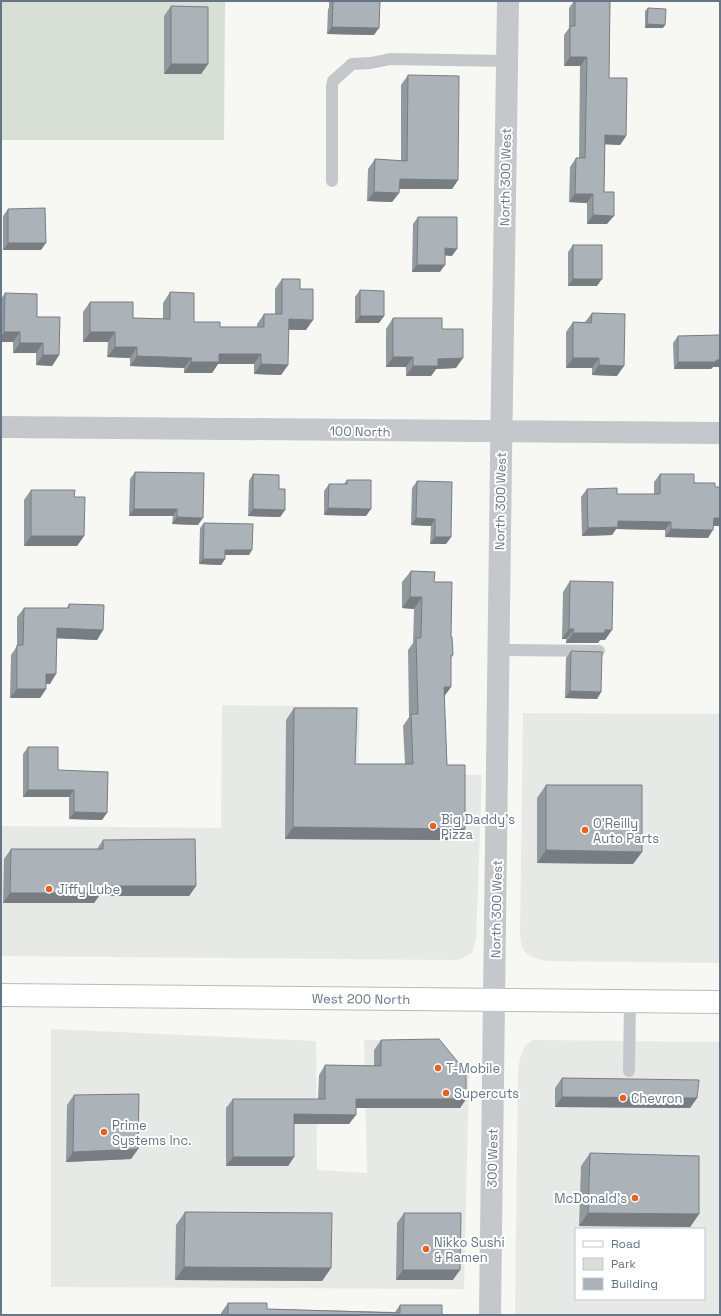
<svg xmlns="http://www.w3.org/2000/svg" width="721" height="1316" viewBox="0 0 721 1316" font-family="'Space Grotesk',sans-serif">
	<style>
		.built { fill: #e7e9e7; fill-rule: evenodd }
		.green { fill: #d8dfd5 }
		.lines { fill: none; stroke-linecap: round; stroke-linejoin: round }
		.primary-casing { stroke: #b7bbbf; stroke-width: 24 }
		.service { stroke: #c4c8cb; stroke-width: 12 }
		.minor { stroke: #c4c8cb; stroke-width: 22 }
		.tertiary { stroke: #c4c8cb; stroke-width: 22 }
		.primary { stroke: #fff; stroke-width: 22 }
		.wall { fill: #939a9f }
		.shaded-wall { fill: #787d82 }
		.building { fill: #abb3b9; stroke: #787d82 }
		.poi-dot { fill: #e86023; stroke: #fff; stroke-width: 1.5 }
		.labels { text-anchor: middle; stroke-width: 4; stroke-linejoin: round; paint-order: stroke }
		.street-label { font-size: 13px; fill: #657586; stroke: #fff }
		.poi-label { font-size: 13px; fill: #657586; stroke: #fff; text-anchor: start }
	</style>
	<rect width="100%" height="100%" fill="#f7f7f4"/>
	<!-- built -->
	<g class="built">
		<path d="M 222,705 L 360,707 L 358,773 L 482,775 L 476,939 L 472,953 L 461,959 L 456,960 L 1,956 L 1,826 L 221,828 Z"/>
		<path d="M 523,713 L 720,714 L 720,963 L 547,961 L 532,957 L 526,953 L 522,947 L 520,936 Z"/>
		<path d="M 51,1029 L 316,1041 L 317,1170 L 367,1173 L 364,1040 L 433,1040 L 469,1074 L 464,1289 L 51,1287 Z"/>
		<path d="M 533,1040 L 720,1042 L 720,1315 L 515,1315 L 518,1072 L 519,1063 L 523,1049 L 527,1044 ZM 576,1229 L 704,1229 L 704,1299 L 576,1299 Z"/>
	</g>
	<!-- green -->
	<path class="green" d="M 1,1 L 225,1 L 224,140 L 1,140 Z"/>
	<g class="lines">
		<!-- primary casing -->
		<g class="primary-casing">
			<g id="primary">
				<path id="s1" d="M 1,995 L 720,1002"/>
			</g>
		</g>
		<!-- service -->
		<g class="service">
			<path d="M 332,181 L 332,87 L 333,81 L 352,64 L 371,63 L 390,59 L 507,61"/>
			<path d="M 499,650 L 599,651"/>
			<path d="M 629,1071 L 630,1001"/>
		</g>
		<!-- minor -->
		<g class="minor">
			<path d="M 1,427 L 720,433"/>
			<path d="M 494,1000 L 501,457 L 508,1"/>
		</g>
		<!-- tertiary -->
		<path class="tertiary" d="M 490,1315 L 494,1000"/>
		<!-- primary -->
		<use href="#primary" class="primary"/>
	</g>
	<!-- wall -->
	<g class="wall">
		<path d="M 329,1 L 380,1 L 374,35 L 327,34 L 328,9 L 329,8 Z"/>
		<path d="M 574,1 L 610,1 L 609,78 L 626,136 L 620,145 L 605,144 L 604,192 L 607,224 L 587,224 L 587,203 L 569,202 L 570,167 L 576,158 L 579,158 L 580,66 L 564,66 L 564,35 L 569,28 L 569,8 Z"/>
		<path d="M 171,6 L 208,64 L 201,74 L 164,74 L 164,16 Z"/>
		<path d="M 648,8 L 663,28 L 645,28 L 645,11 Z"/>
		<path d="M 408,75 L 458,180 L 452,189 L 399,189 L 399,193 L 392,202 L 367,201 L 368,169 L 375,159 L 401,161 L 401,85 Z"/>
		<path d="M 8,209 L 41,250 L 3,250 L 3,216 Z"/>
		<path d="M 418,217 L 452,256 L 445,255 L 440,272 L 412,272 L 413,224 Z"/>
		<path d="M 573,245 L 597,286 L 568,286 L 568,252 Z"/>
		<path d="M 282,279 L 300,289 L 306,330 L 288,330 L 288,365 L 281,375 L 254,374 L 254,364 L 218,364 L 212,373 L 184,373 L 184,368 L 130,366 L 130,358 L 107,357 L 108,342 L 83,342 L 83,312 L 90,302 L 133,318 L 163,319 L 163,303 L 170,292 L 194,322 L 220,327 L 257,327 L 257,324 L 264,314 L 275,314 L 275,289 Z"/>
		<path d="M 360,290 L 384,316 L 379,323 L 355,323 L 355,297 Z"/>
		<path d="M 5,293 L 37,317 L 59,355 L 52,366 L 36,365 L 36,353 L 13,353 L 13,342 L 1,342 L 1,299 Z"/>
		<path d="M 592,313 L 617,376 L 592,375 L 592,368 L 566,368 L 566,332 L 573,322 L 585,322 Z"/>
		<path d="M 393,318 L 442,329 L 456,368 L 436,369 L 431,376 L 406,376 L 406,367 L 386,367 L 386,329 Z"/>
		<path d="M 678,336 L 713,367 L 711,369 L 674,369 L 673,343 Z"/>
		<path d="M 135,472 L 198,525 L 172,524 L 173,516 L 129,516 L 130,479 Z"/>
		<path d="M 253,474 L 279,489 L 285,510 L 280,517 L 248,516 L 249,481 Z"/>
		<path d="M 660,474 L 715,487 L 720,487 L 720,526 L 713,526 L 708,538 L 665,537 L 665,530 L 616,529 L 612,535 L 582,536 L 581,497 L 587,489 L 617,494 L 654,494 L 654,482 Z"/>
		<path d="M 347,480 L 366,516 L 324,515 L 324,491 L 329,484 L 344,484 Z"/>
		<path d="M 417,481 L 451,537 L 446,544 L 430,544 L 431,526 L 411,525 L 412,488 Z"/>
		<path d="M 31,490 L 74,497 L 84,536 L 77,546 L 24,546 L 24,500 Z"/>
		<path d="M 204,523 L 249,555 L 225,555 L 225,559 L 221,565 L 199,564 L 200,528 Z"/>
		<path d="M 411,571 L 434,582 L 451,637 L 453,655 L 451,658 L 451,687 L 444,696 L 447,765 L 457,840 L 285,839 L 286,720 L 294,708 L 355,764 L 405,764 L 403,726 L 409,717 L 408,650 L 413,643 L 414,609 L 402,608 L 402,582 Z"/>
		<path d="M 570,581 L 605,640 L 600,640 L 598,643 L 566,643 L 566,639 L 562,639 L 563,592 Z"/>
		<path d="M 69,604 L 103,630 L 97,640 L 57,638 L 50,684 L 46,684 L 46,689 L 40,698 L 10,698 L 11,655 L 17,646 L 17,617 L 24,608 L 67,608 Z"/>
		<path d="M 571,651 L 601,692 L 597,699 L 565,698 L 566,658 Z"/>
		<path d="M 28,747 L 58,770 L 102,820 L 69,819 L 69,797 L 23,797 L 23,754 Z"/>
		<path d="M 546,785 L 642,852 L 633,864 L 537,863 L 537,798 Z"/>
		<path d="M 103,840 L 196,886 L 189,896 L 99,896 L 94,903 L 3,903 L 4,859 L 11,849 L 97,849 Z"/>
		<path d="M 381,1040 L 466,1099 L 460,1108 L 356,1108 L 349,1124 L 294,1124 L 294,1157 L 288,1166 L 226,1166 L 226,1108 L 233,1099 L 318,1099 L 319,1075 L 325,1065 L 374,1066 L 374,1050 Z"/>
		<path d="M 562,1078 L 697,1098 L 690,1108 L 555,1107 L 555,1088 Z"/>
		<path d="M 74,1095 L 138,1149 L 131,1159 L 66,1162 L 67,1105 Z"/>
		<path d="M 590,1153 L 699,1214 L 690,1227 L 579,1226 L 581,1166 Z"/>
		<path d="M 185,1212 L 331,1268 L 322,1281 L 175,1280 L 176,1225 Z"/>
		<path d="M 404,1213 L 453,1280 L 396,1280 L 397,1223 Z"/>
		<path d="M 228,1303 L 267,1309 L 395,1312 L 400,1305 L 442,1315 L 221,1315 L 221,1313 Z"/>
	</g>
	<!-- shaded-wall -->
	<g class="shaded-wall">
		<path d="M 647,24 L 665,25 L 663,28 L 645,28 Z"/>
		<path d="M 332,27 L 379,28 L 374,35 L 327,34 Z"/>
		<path d="M 570,57 L 587,57 L 580,66 L 564,66 Z"/>
		<path d="M 171,64 L 208,64 L 201,74 L 164,74 Z"/>
		<path d="M 605,135 L 626,136 L 620,145 L 599,144 Z"/>
		<path d="M 400,179 L 458,180 L 452,189 L 393,189 Z"/>
		<path d="M 374,192 L 399,193 L 392,202 L 367,201 Z"/>
		<path d="M 575,194 L 593,194 L 587,203 L 569,202 Z"/>
		<path d="M 593,215 L 614,216 L 607,224 L 587,224 Z"/>
		<path d="M 8,243 L 46,243 L 41,250 L 3,250 Z"/>
		<path d="M 445,248 L 457,249 L 452,256 L 440,255 Z"/>
		<path d="M 417,265 L 445,265 L 440,272 L 412,272 Z"/>
		<path d="M 573,279 L 602,279 L 597,286 L 568,286 Z"/>
		<path d="M 360,316 L 384,316 L 379,323 L 355,323 Z"/>
		<path d="M 289,319 L 313,320 L 306,330 L 281,329 Z"/>
		<path d="M 4,332 L 20,332 L 13,342 L 1,342 L 1,337 Z"/>
		<path d="M 90,332 L 115,332 L 108,342 L 83,342 Z"/>
		<path d="M 20,343 L 43,343 L 36,353 L 13,353 Z"/>
		<path d="M 115,347 L 137,347 L 130,358 L 107,357 Z"/>
		<path d="M 219,354 L 261,354 L 254,364 L 218,364 L 212,373 L 184,373 L 191,362 Z"/>
		<path d="M 43,355 L 59,355 L 52,366 L 36,365 Z"/>
		<path d="M 137,356 L 192,358 L 184,368 L 130,366 Z"/>
		<path d="M 393,357 L 413,357 L 406,367 L 386,367 Z"/>
		<path d="M 463,358 L 456,368 L 436,369 L 431,376 L 406,376 L 413,366 L 438,359 Z"/>
		<path d="M 573,358 L 599,358 L 592,368 L 566,368 Z"/>
		<path d="M 716,360 L 720,360 L 720,367 L 713,367 L 711,369 L 674,369 L 678,362 Z"/>
		<path d="M 261,364 L 288,365 L 281,375 L 254,374 Z"/>
		<path d="M 599,365 L 624,366 L 617,376 L 592,375 Z"/>
		<path d="M 328,508 L 371,509 L 366,516 L 324,515 Z"/>
		<path d="M 134,509 L 177,509 L 173,516 L 129,516 Z"/>
		<path d="M 253,509 L 285,510 L 280,517 L 248,516 Z"/>
		<path d="M 177,517 L 203,518 L 198,525 L 172,524 Z"/>
		<path d="M 416,518 L 435,519 L 431,526 L 411,525 Z"/>
		<path d="M 714,518 L 720,518 L 720,526 L 708,526 Z"/>
		<path d="M 618,521 L 671,522 L 665,530 L 616,529 L 612,535 L 582,536 L 588,528 Z"/>
		<path d="M 671,529 L 713,530 L 708,538 L 665,537 Z"/>
		<path d="M 31,536 L 84,536 L 77,546 L 24,546 Z"/>
		<path d="M 435,537 L 451,537 L 446,544 L 430,544 Z"/>
		<path d="M 225,550 L 252,550 L 249,555 L 222,555 Z"/>
		<path d="M 203,559 L 225,559 L 221,565 L 199,564 Z"/>
		<path d="M 410,597 L 422,597 L 414,609 L 402,608 Z"/>
		<path d="M 57,628 L 103,630 L 97,640 L 50,638 Z"/>
		<path d="M 569,629 L 574,629 L 566,639 L 562,639 Z"/>
		<path d="M 605,630 L 612,630 L 605,640 L 600,640 L 598,643 L 566,643 L 573,633 Z"/>
		<path d="M 46,674 L 56,674 L 50,684 L 40,683 Z"/>
		<path d="M 444,687 L 451,687 L 443,698 Z"/>
		<path d="M 17,689 L 46,689 L 40,698 L 10,698 Z"/>
		<path d="M 570,691 L 601,692 L 597,699 L 565,698 Z"/>
		<path d="M 28,790 L 74,790 L 69,797 L 23,797 Z"/>
		<path d="M 74,812 L 107,813 L 102,820 L 69,819 Z"/>
		<path d="M 293,827 L 465,829 L 457,840 L 285,839 Z"/>
		<path d="M 546,850 L 642,852 L 633,864 L 537,863 Z"/>
		<path d="M 101,886 L 196,886 L 189,896 L 99,896 L 94,903 L 3,903 L 10,893 Z"/>
		<path d="M 562,1097 L 697,1098 L 690,1108 L 555,1107 Z"/>
		<path d="M 356,1099 L 466,1099 L 460,1108 L 349,1108 Z"/>
		<path d="M 294,1114 L 356,1115 L 349,1124 L 288,1124 Z"/>
		<path d="M 138,1149 L 131,1159 L 66,1162 L 73,1152 Z"/>
		<path d="M 233,1157 L 294,1157 L 288,1166 L 226,1166 Z"/>
		<path d="M 588,1213 L 699,1214 L 690,1227 L 579,1226 Z"/>
		<path d="M 184,1267 L 331,1268 L 322,1281 L 175,1280 Z"/>
		<path d="M 403,1270 L 460,1270 L 453,1280 L 396,1280 Z"/>
	</g>
	<!-- building -->
	<g class="building">
		<path d="M 334,1 L 380,1 L 379,28 L 332,27 L 333,2 L 334,2 Z"/>
		<path d="M 575,1 L 610,1 L 609,78 L 627,78 L 626,136 L 605,135 L 604,192 L 614,192 L 614,216 L 593,215 L 593,194 L 575,194 L 576,158 L 585,158 L 587,57 L 570,57 L 570,26 L 575,26 Z"/>
		<path d="M 171,6 L 208,7 L 208,64 L 171,64 Z"/>
		<path d="M 648,8 L 666,9 L 665,25 L 647,24 Z"/>
		<path d="M 408,75 L 459,76 L 458,180 L 400,179 L 399,193 L 374,192 L 375,159 L 407,161 Z"/>
		<path d="M 45,208 L 46,243 L 8,243 L 8,209 Z"/>
		<path d="M 418,217 L 457,217 L 457,249 L 445,248 L 445,265 L 417,265 Z"/>
		<rect x="573" y="245" width="29" height="34"/>
		<path d="M 282,279 L 300,279 L 300,289 L 313,289 L 313,320 L 289,319 L 288,365 L 261,364 L 261,354 L 219,354 L 219,362 L 191,362 L 192,358 L 137,356 L 137,347 L 115,347 L 115,332 L 90,332 L 90,302 L 133,302 L 133,318 L 170,319 L 170,292 L 194,293 L 194,322 L 220,322 L 220,327 L 264,327 L 264,314 L 282,314 Z"/>
		<path d="M 360,290 L 384,291 L 384,316 L 360,316 Z"/>
		<path d="M 5,293 L 37,294 L 37,317 L 60,317 L 59,355 L 43,355 L 43,343 L 20,343 L 20,332 L 4,332 Z"/>
		<path d="M 592,313 L 625,314 L 624,366 L 599,365 L 599,358 L 573,358 L 573,322 L 591,323 Z"/>
		<path d="M 393,318 L 442,318 L 442,329 L 463,329 L 463,358 L 438,359 L 438,366 L 413,366 L 413,357 L 393,357 Z"/>
		<path d="M 720,335 L 720,360 L 716,360 L 716,362 L 678,362 L 678,336 Z"/>
		<path d="M 135,472 L 204,473 L 203,518 L 177,517 L 177,509 L 134,509 Z"/>
		<path d="M 253,474 L 279,475 L 279,489 L 285,489 L 285,510 L 253,509 Z"/>
		<path d="M 660,474 L 694,474 L 694,483 L 715,483 L 715,487 L 720,487 L 720,518 L 714,518 L 713,530 L 671,529 L 671,522 L 618,521 L 618,527 L 588,528 L 587,489 L 617,488 L 617,494 L 660,494 Z"/>
		<path d="M 347,480 L 371,480 L 371,509 L 328,508 L 329,484 L 347,484 Z"/>
		<path d="M 417,481 L 452,482 L 451,537 L 435,537 L 435,519 L 416,518 Z"/>
		<path d="M 31,490 L 75,490 L 74,497 L 85,497 L 84,536 L 31,536 Z"/>
		<path d="M 204,523 L 253,524 L 252,550 L 225,550 L 225,559 L 203,559 Z"/>
		<path d="M 411,571 L 435,572 L 434,582 L 452,582 L 451,637 L 452,637 L 453,655 L 451,655 L 451,687 L 444,687 L 447,765 L 465,765 L 465,829 L 293,827 L 294,708 L 357,708 L 355,764 L 413,764 L 411,714 L 418,714 L 416,638 L 421,638 L 422,597 L 410,597 Z"/>
		<path d="M 570,581 L 613,582 L 612,630 L 605,630 L 605,633 L 573,633 L 574,629 L 569,629 Z"/>
		<path d="M 69,604 L 104,605 L 103,630 L 57,628 L 56,674 L 46,674 L 46,689 L 17,689 L 17,645 L 23,645 L 24,608 L 69,608 Z"/>
		<path d="M 571,651 L 602,652 L 601,692 L 570,691 Z"/>
		<path d="M 28,747 L 58,747 L 58,770 L 108,772 L 107,813 L 74,812 L 74,790 L 28,790 Z"/>
		<path d="M 546,785 L 642,785 L 642,852 L 546,850 Z"/>
		<path d="M 195,839 L 196,886 L 101,886 L 101,893 L 10,893 L 11,849 L 103,849 L 103,840 Z"/>
		<path d="M 439,1039 L 466,1072 L 466,1099 L 356,1099 L 356,1115 L 294,1114 L 294,1157 L 233,1157 L 233,1099 L 325,1099 L 325,1065 L 381,1066 L 381,1040 Z"/>
		<path d="M 562,1078 L 699,1080 L 697,1098 L 562,1097 Z"/>
		<path d="M 139,1094 L 138,1149 L 73,1152 L 74,1095 Z"/>
		<path d="M 590,1153 L 699,1156 L 699,1214 L 588,1213 Z"/>
		<path d="M 185,1212 L 332,1213 L 331,1268 L 184,1267 Z"/>
		<path d="M 404,1213 L 461,1213 L 460,1270 L 403,1270 Z"/>
		<path d="M 228,1303 L 267,1303 L 267,1309 L 400,1313 L 400,1305 L 442,1305 L 442,1315 L 228,1315 Z"/>
	</g>
	<!-- markers -->
	<g class="poi-dot">
		<circle cx="433" cy="826" r="4"/>
		<circle cx="585" cy="830" r="4"/>
		<circle cx="49" cy="889" r="4"/>
		<circle cx="438" cy="1068" r="4"/>
		<circle cx="446" cy="1093" r="4"/>
		<circle cx="623" cy="1098" r="4"/>
		<circle cx="104" cy="1132" r="4"/>
		<circle cx="635" cy="1198" r="4"/>
		<circle cx="426" cy="1249" r="4"/>
	</g>
	<g class="labels">
		<!-- street labels -->
		<g class="street-label">
			<text transform="translate(505 177) rotate(-89)" y="5">North 300 West</text>
			<text transform="translate(360 431) rotate(1)" y="5">100 North</text>
			<text transform="translate(500 501) rotate(-89)" y="5">North 300 West</text>
			<text transform="translate(496 909) rotate(-89)" y="5">North 300 West</text>
			<text dy="5" stroke="none"><textPath href="#s1" startOffset="360">West 200 North</textPath></text>
			<text transform="translate(492 1158) rotate(-89)" y="5">300 West</text>
		</g>
		<!-- poi labels -->
		<g class="poi-label">
			<text x="441" y="824">Big Daddy's<tspan x="441" dy="15">Pizza</tspan></text>
			<text x="593" y="828">O'Reilly<tspan x="593" dy="15">Auto Parts</tspan></text>
			<text x="57" y="894">Jiffy Lube</text>
			<text x="446" y="1073">T-Mobile</text>
			<text x="454" y="1098">Supercuts</text>
			<text x="631" y="1103">Chevron</text>
			<text x="112" y="1130">Prime<tspan x="112" dy="15">Systems Inc.</tspan></text>
			<text x="627" y="1203" text-anchor="end">McDonald's</text>
			<text x="434" y="1247">Nikko Sushi<tspan x="434" dy="15">&amp; Ramen</tspan></text>
		</g>
	</g>
	<!-- border -->
	<rect width="721" height="1316" fill="none" stroke="#657586" stroke-width="4"/>
	<!-- legend -->
	<rect x="575" y="1228" width="130" height="72" fill="#ffffff" stroke="#c1c8cf"/>
	<rect x="583" y="1241" width="20" height="6" fill="#ffffff" stroke="#c1c8cf"/>
	<text x="611" y="1248" font-size="12" fill="#657586">Road</text>
	<rect x="583" y="1258" width="20" height="12" fill="#d8dfd5" stroke="#c1c8cf"/>
	<text x="611" y="1268" font-size="12" fill="#657586">Park</text>
	<rect x="583" y="1278" width="20" height="12" fill="#abb3b9" stroke="#c1c8cf"/>
	<text x="611" y="1288" font-size="12" fill="#657586">Building</text>
</svg>
